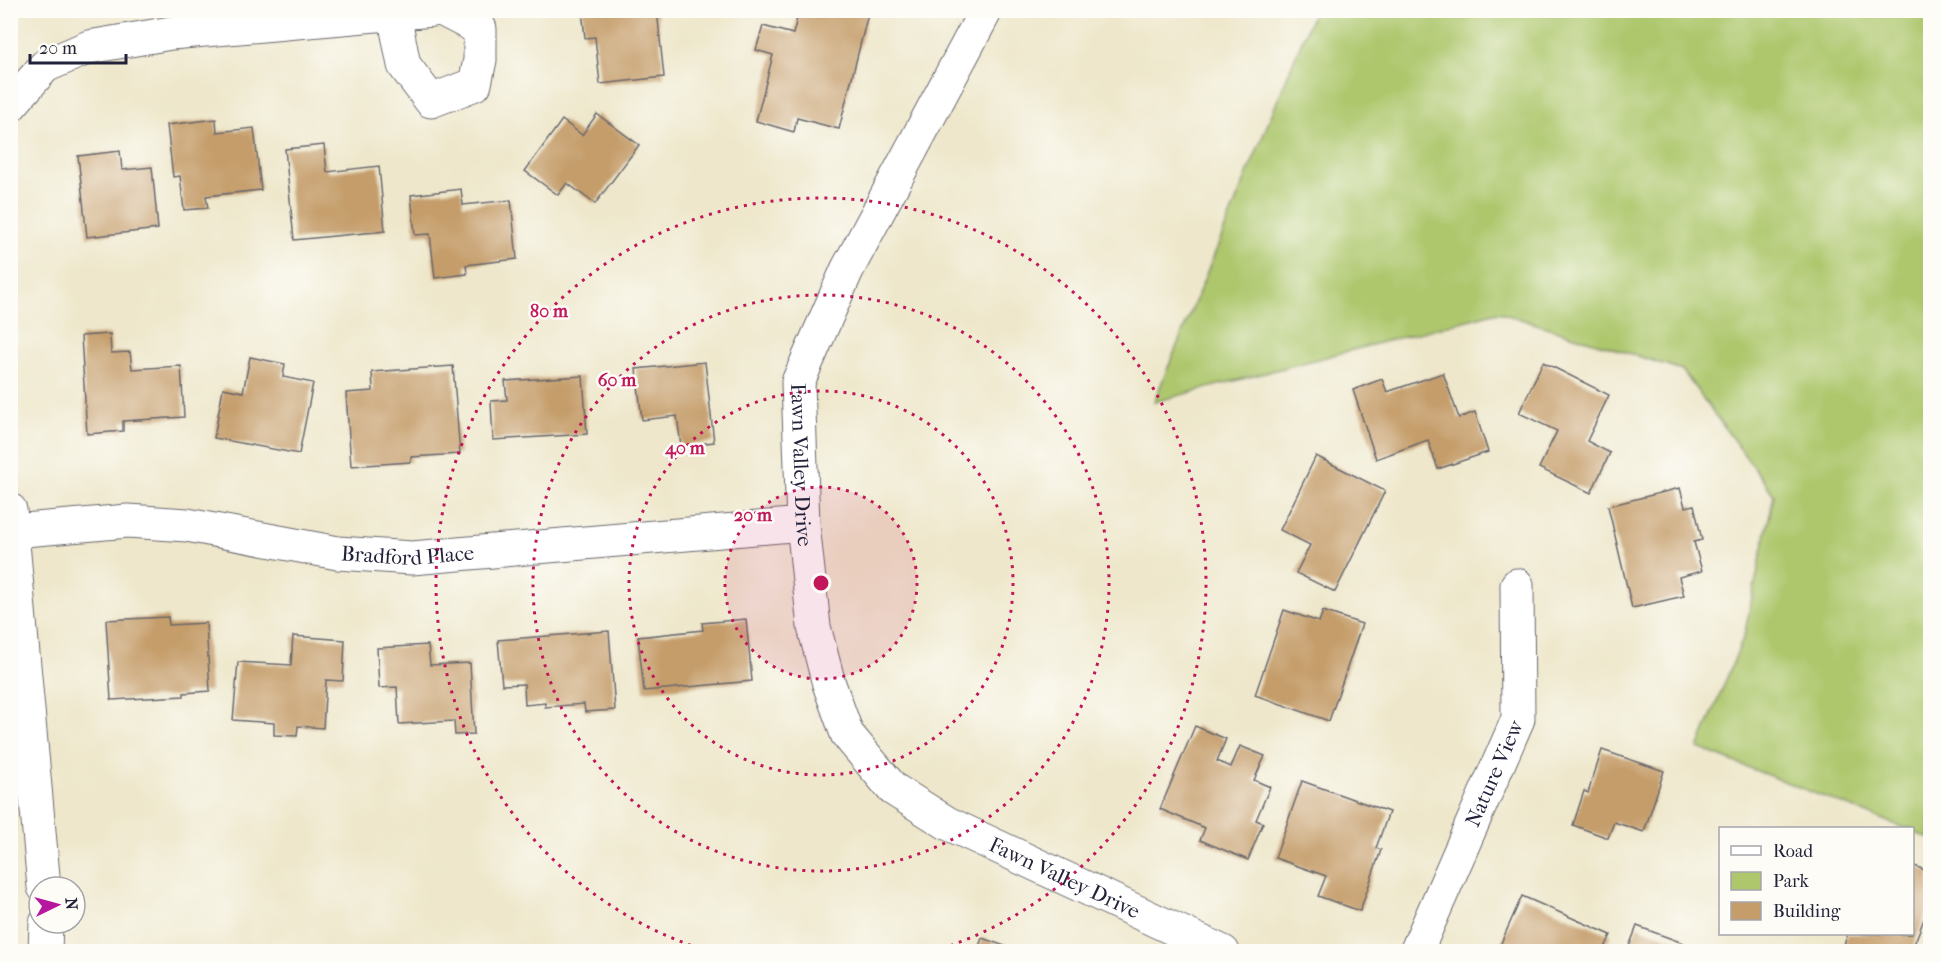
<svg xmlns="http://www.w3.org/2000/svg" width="1941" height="962" viewBox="0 0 1941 962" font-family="'IM FELL French Canon',serif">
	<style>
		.green { fill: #aec76d; stroke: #687454; stroke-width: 1.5 }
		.building { fill: #c59d6a }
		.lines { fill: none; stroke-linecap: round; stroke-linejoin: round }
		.minor-casing { stroke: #69676d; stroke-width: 35 }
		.minor { stroke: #fff; stroke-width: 33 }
		.ring { fill: none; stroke: #c2185b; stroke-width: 3; stroke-dasharray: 3 6 }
		.labels { text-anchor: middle; stroke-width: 5; stroke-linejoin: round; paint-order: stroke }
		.street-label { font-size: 21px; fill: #22223b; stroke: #fdfcf7 }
		.centre { fill: #c2185b; stroke: #fdfcf7; stroke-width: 3 }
		.ring-label { font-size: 18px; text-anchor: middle; font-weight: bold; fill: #c2185b; stroke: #fdfcf7; stroke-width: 5; stroke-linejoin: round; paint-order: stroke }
	</style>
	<rect width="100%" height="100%" fill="#fdfcf7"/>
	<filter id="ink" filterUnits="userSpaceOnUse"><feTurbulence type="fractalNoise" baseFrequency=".0167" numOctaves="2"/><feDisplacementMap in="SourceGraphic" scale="12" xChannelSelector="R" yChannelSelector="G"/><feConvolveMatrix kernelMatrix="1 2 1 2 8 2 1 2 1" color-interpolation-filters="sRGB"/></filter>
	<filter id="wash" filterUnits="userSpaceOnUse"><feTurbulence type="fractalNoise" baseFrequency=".008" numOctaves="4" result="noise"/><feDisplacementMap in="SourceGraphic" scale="24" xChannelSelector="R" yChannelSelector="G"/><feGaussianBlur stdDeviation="1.35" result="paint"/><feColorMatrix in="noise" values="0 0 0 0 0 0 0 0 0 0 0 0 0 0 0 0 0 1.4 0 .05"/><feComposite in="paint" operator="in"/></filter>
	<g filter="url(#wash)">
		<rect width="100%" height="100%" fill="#eee7cb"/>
		<!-- green -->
		<path class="green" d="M 1314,11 L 1930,11 L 1930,839 L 1913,832 L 1912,828 L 1904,828 L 1698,748 L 1744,636 L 1774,495 L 1682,370 L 1498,312 L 1154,402 Z"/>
		<g id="blocks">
			<!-- building -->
			<g class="building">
				<path d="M 582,10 L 657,10 L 664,77 L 600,84 L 595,37 L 585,38 Z"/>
				<path d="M 799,10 L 869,10 L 839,129 L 797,118 L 794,132 L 756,121 L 773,55 L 756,50 L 763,26 L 793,34 Z"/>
				<path d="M 597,114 L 639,145 L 595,204 L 567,183 L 558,195 L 525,171 L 562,120 L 582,135 Z"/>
				<path d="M 216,119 L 217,132 L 254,128 L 261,190 L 206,196 L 208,208 L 184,210 L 180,176 L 173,177 L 167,125 Z"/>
				<path d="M 324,145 L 327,172 L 379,166 L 385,231 L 294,240 L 285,149 Z"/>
				<path d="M 120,151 L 122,170 L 152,167 L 158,229 L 87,237 L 78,156 Z"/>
				<path d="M 461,189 L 463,205 L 511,200 L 517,259 L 466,265 L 467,274 L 435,278 L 430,234 L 415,235 L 411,195 Z"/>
				<path d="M 110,334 L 111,353 L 130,352 L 132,369 L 181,366 L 184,417 L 123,421 L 123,431 L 87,434 L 81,336 Z"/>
				<path d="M 250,357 L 285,364 L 283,377 L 313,383 L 299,454 L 214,438 L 223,388 L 243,392 Z"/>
				<path d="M 705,362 L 714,442 L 681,446 L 677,416 L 642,420 L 636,369 Z"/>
				<path d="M 1543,362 L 1609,395 L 1587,441 L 1610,453 L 1591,493 L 1539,468 L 1557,431 L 1519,413 Z"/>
				<path d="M 453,366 L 460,454 L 411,457 L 411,462 L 351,466 L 346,393 L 373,391 L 372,372 Z"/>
				<path d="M 1443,373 L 1459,418 L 1475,412 L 1488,452 L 1438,469 L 1428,440 L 1376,459 L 1353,390 L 1382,379 L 1387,392 Z"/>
				<path d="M 583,376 L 587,434 L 493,440 L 491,401 L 507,400 L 505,381 Z"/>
				<path d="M 1316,456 L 1385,491 L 1335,592 L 1296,573 L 1310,545 L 1280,530 Z"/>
				<path d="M 1680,488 L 1685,507 L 1694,505 L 1702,540 L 1694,542 L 1702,571 L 1679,577 L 1684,596 L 1632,608 L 1608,506 Z"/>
				<path d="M 1284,610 L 1319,622 L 1323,611 L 1362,624 L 1329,721 L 1255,695 Z"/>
				<path d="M 168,617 L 169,625 L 206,623 L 210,691 L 184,693 L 184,696 L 111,700 L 106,620 Z"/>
				<path d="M 746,619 L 752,681 L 644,691 L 638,637 L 703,630 L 702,623 Z"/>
				<path d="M 609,631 L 615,710 L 585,712 L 584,704 L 545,707 L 545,703 L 525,705 L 524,684 L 502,685 L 498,640 Z"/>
				<path d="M 293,636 L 345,640 L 343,681 L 326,680 L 323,728 L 298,726 L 297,736 L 274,735 L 274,723 L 233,720 L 238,662 L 291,665 Z"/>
				<path d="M 428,645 L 430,665 L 470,663 L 474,734 L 455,735 L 454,721 L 399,724 L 397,687 L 379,688 L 377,648 Z"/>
				<path d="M 1195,726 L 1226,739 L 1217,761 L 1231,767 L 1240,746 L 1265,756 L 1254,780 L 1270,787 L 1256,820 L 1263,823 L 1248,860 L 1200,840 L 1205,828 L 1160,809 Z"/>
				<path d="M 1602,750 L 1664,771 L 1644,832 L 1614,822 L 1608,838 L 1573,825 L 1584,791 L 1588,793 Z"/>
				<path d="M 1302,781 L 1389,812 L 1376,848 L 1381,850 L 1360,911 L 1318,896 L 1326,876 L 1275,858 Z"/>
				<path d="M 1912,865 L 1930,872 L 1930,904 L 1911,952 L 1842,950 L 1848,934 L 1912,934 Z"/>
				<path d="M 1522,896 L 1611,935 L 1603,952 L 1497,952 Z"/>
				<path d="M 1637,926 L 1691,946 L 1689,952 L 1627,952 Z"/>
				<path d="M 982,938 L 1019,951 L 1019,952 L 977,952 Z"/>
			</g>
		</g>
	</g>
	<g filter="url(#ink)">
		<use href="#blocks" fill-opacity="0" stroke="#69676d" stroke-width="1.5"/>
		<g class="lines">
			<!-- minor casing -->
			<g class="minor-casing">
				<g id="minor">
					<path id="s1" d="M 986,10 L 847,270 L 798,382 L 803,524 L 814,627 L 829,684 L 847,734 L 893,789 L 947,823 L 1223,952"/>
					<path d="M 394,14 L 404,65 L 431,101 L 475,84 L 480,60 L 480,29 L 443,10"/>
					<path d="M 10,106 L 45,66 L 89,47 L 171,33 L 433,10"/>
					<path d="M 10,510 L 44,887"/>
					<path id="s2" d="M 13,531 L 128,521 L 187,525 L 338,553 L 412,558 L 803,524"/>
					<path d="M 45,952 L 46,923"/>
					<path id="s3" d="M 1416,952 L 1518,719 L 1517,585"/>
				</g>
			</g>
			<!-- minor -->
			<use href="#minor" class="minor"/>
		</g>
	</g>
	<!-- distance rings -->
	<circle cx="821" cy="583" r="96" fill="#c2185b" fill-opacity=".12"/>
	<g class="ring">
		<circle cx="821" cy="583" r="96"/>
		<circle cx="821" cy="583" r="192"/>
		<circle cx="821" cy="583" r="288"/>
		<path d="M708 951A385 385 0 1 1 934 951"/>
	</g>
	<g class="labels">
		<!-- street labels -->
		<g class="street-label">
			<text dy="7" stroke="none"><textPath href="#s1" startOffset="500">Fawn Valley Drive</textPath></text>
			<text dy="7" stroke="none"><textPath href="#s2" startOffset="398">Bradford Place</textPath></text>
			<text dy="7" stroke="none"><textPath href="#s3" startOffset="195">Nature View</textPath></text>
			<text dy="7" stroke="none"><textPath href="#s1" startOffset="1040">Fawn Valley Drive</textPath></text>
		</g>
	</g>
	<circle cx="821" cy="583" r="9" class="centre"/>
	<g class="ring-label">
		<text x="549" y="317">80 m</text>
		<text x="617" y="386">60 m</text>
		<text x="685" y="454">40 m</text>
		<text x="753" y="521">20 m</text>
	</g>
	<!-- margin -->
	<rect width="1941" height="962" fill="none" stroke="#fdfcf7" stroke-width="36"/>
	<!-- legend -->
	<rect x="1719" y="827" width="195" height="108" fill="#fdfcf7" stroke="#a5a5ac" stroke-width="1.5"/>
	<rect x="1731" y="846" width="30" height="9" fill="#ffffff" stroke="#a5a5ac" stroke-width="1.5"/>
	<text x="1773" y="857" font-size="18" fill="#22223b">Road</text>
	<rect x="1731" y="872" width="30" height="18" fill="#aec76d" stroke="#a5a5ac" stroke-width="1.5"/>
	<text x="1773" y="887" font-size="18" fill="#22223b">Park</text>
	<rect x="1731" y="902" width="30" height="18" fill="#c59d6a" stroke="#a5a5ac" stroke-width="1.5"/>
	<text x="1773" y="917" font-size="18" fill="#22223b">Building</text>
	<!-- north arrow -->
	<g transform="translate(57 905) rotate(85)"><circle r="28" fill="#fdfcf7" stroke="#a5a5ac" stroke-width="1.5"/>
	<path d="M0-4.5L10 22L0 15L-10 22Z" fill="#b5179e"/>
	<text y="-9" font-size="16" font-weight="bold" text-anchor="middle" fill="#22223b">N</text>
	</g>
	<!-- scale -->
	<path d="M30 54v9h96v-9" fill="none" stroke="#22223b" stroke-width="3"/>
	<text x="39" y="54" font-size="18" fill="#22223b" stroke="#fdfcf7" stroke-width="4.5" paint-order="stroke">20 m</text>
</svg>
